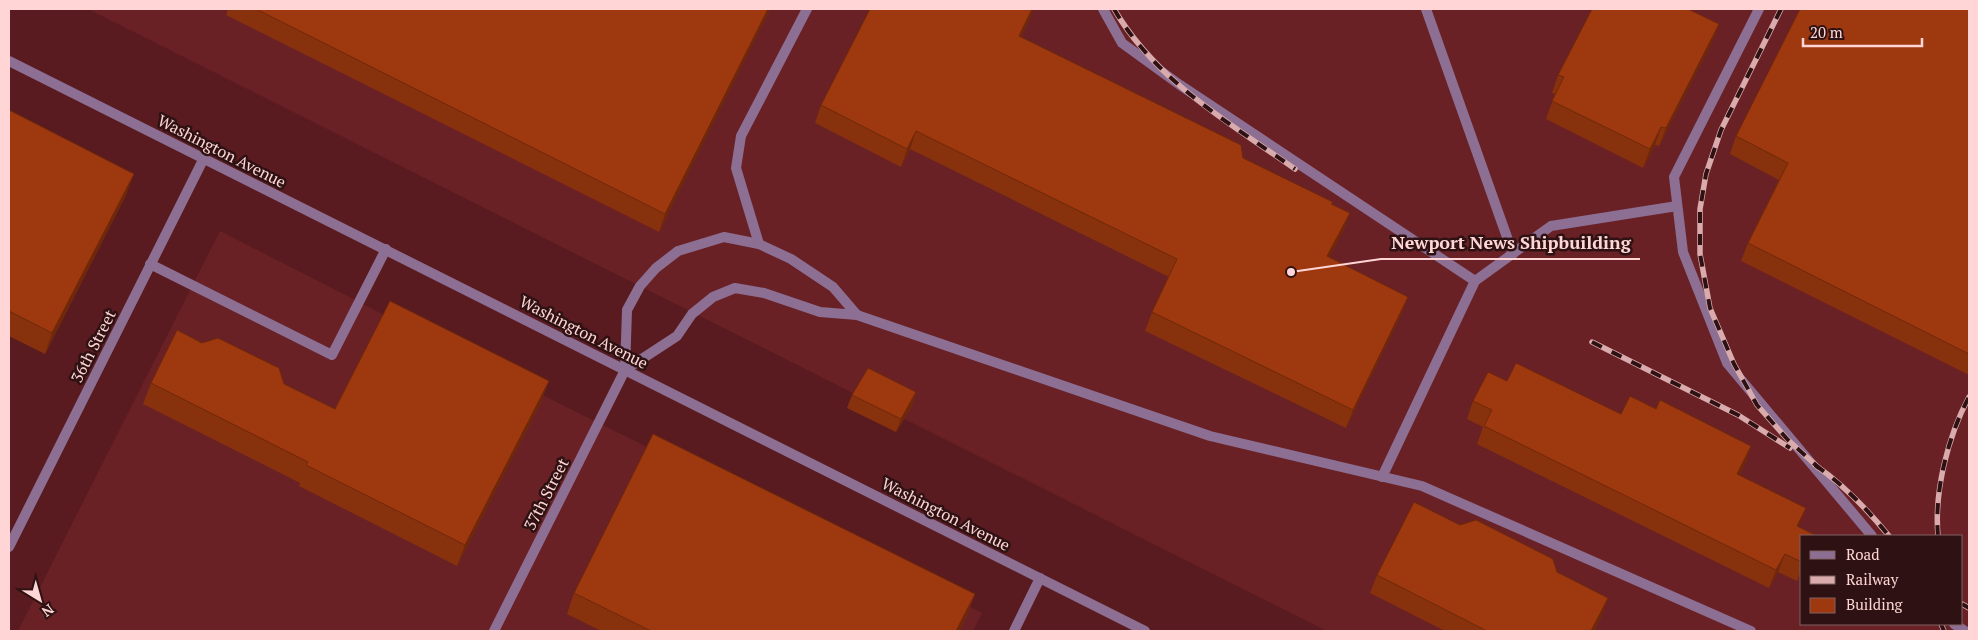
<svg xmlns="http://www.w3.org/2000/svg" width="1978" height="640" viewBox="0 0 1978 640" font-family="'PT Serif',serif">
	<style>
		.built { fill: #692126; fill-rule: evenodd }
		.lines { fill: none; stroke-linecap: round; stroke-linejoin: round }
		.service { stroke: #8c6f93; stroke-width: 10 }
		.minor { stroke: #8c6f93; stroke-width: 10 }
		.tertiary { stroke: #8c6f93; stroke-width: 10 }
		.rail-casing { stroke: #daabac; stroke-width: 5.5 }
		.rail { stroke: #2e1213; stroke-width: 4; stroke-dasharray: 11; stroke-linecap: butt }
		.wall { fill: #88310d }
		.shaded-wall { fill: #6f280a }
		.building { fill: #9e390f; stroke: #6f280a }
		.labels { text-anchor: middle; stroke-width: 5; stroke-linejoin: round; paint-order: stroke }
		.street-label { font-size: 16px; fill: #ffd5d5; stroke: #2e1213 }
		.leader { fill: none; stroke: #ffd5d5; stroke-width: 2 }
		.callout-dot { fill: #ffd5d5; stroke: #2e1213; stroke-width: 2 }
		.callout-label { font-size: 18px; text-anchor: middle; font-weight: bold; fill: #ffd5d5; stroke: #2e1213; stroke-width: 5; stroke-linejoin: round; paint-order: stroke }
	</style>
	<rect width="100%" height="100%" fill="#5a1b20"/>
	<!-- built -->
	<g class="built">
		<path d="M 88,9 L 1969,9 L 1969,631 L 1327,631 ZM 1802,536 L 1962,536 L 1962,624 L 1802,624 Z"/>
		<path d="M 220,231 L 494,371 L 982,613 L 973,631 L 18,631 Z"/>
	</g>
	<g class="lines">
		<!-- service -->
		<g class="service">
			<path d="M 1103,9 L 1122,43 L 1180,85 L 1475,281"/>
			<path d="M 1426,9 L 1513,254"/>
			<path d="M 1759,9 L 1674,177 L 1683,252 L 1727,363 L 1872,536"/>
			<path d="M 724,237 L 759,244 L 791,259 L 833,287 L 857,315 L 820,312 L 764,293 L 735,288 L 713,297 L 692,314 L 677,336 L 625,370 L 627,310 L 640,286 L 656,268 L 678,251 Z"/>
			<path d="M 759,244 L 736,168 L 741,136 L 807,9"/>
			<path d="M 150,264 L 332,355 L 386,249"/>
			<path d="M 857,315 L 1210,436 L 1422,486 L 1751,631"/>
			<path d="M 1382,477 L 1475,281 L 1551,226 L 1677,206"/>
			<path d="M 1954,624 L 1965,631"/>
		</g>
		<!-- minor -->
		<g class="minor">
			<path d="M 9,547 L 204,158"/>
			<path d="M 494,631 L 625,370"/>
			<path d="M 1014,631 L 1040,578"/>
		</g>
		<!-- tertiary -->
		<path class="tertiary" d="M 9,61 L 1145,631"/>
		<!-- rail casing -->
		<g class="rail-casing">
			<g id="rail">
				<path d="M 1114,9 C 1156,81 1228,122 1295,169"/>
				<path d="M 1781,9 L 1721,130 L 1706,174 L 1700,209 L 1700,254 L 1710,308 L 1734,364 L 1757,405 L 1788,440 L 1819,468"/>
				<path d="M 1592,342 L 1738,415 L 1790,448"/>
				<path d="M 1815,465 C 1844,485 1867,509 1889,536"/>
				<path d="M 1938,536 C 1934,491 1948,436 1969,397"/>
				<path d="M 1962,604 L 1969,608"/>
				<path d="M 1941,624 L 1944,631"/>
			</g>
		</g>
		<!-- rail -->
		<use href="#rail" class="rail"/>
	</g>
	<!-- wall -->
	<g class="wall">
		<path d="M 228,9 L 770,9 L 659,232 L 226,15 Z"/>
		<path d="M 870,9 L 1033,9 L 1029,20 L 1021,37 L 1243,158 L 1332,204 L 1350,213 L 1343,231 L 1329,257 L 1408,297 L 1401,315 L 1346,428 L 1145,331 L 1152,312 L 1169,277 L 910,149 L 901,167 L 815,123 L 821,105 Z"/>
		<path d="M 1969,9 L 1969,375 L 1741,261 L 1748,243 L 1779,180 L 1730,154 L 1736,136 Z"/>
		<path d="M 1719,24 L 1712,42 L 1659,146 L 1655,145 L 1643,168 L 1546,119 L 1555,94 L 1552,93 L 1558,75 Z"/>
		<path d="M 9,110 L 126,195 L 45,354 L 9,336 Z"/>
		<path d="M 202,343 L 335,409 L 541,402 L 457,566 L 299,486 L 300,483 L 143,404 L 151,383 Z"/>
		<path d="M 1507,381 L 1621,414 L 1656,409 L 1751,446 L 1745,464 L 1739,475 L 1799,527 L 1802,536 L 1802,571 L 1797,581 L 1778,572 L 1769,588 L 1477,444 L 1483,427 L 1467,419 L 1473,401 Z"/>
		<path d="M 916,392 L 912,406 L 896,432 L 847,408 L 852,395 Z"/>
		<path d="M 1460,525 L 1557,572 L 1608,598 L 1601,617 L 1594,631 L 1445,631 L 1370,593 L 1377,575 Z"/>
		<path d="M 574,593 L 975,594 L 967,615 L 959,631 L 601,631 L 567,614 Z"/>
	</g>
	<!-- shaded-wall -->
	<g class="shaded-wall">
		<path d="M 768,9 L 770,9 L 659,232 L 665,214 Z"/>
		<path d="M 1032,9 L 1033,9 L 1029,20 L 1012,54 L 1019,36 Z"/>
		<path d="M 1719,24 L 1712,42 L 1659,146 L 1666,128 Z"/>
		<path d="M 1661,127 L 1655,145 L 1643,168 L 1650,149 Z"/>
		<path d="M 916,131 L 910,149 L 901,167 L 907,149 Z"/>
		<path d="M 134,174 L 126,195 L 45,354 L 52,333 Z"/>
		<path d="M 1350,213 L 1343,231 L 1320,274 L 1327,256 Z"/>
		<path d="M 1408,297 L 1401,315 L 1346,428 L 1353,410 Z"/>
		<path d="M 549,381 L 541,402 L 457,566 L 465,545 Z"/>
		<path d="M 916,392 L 912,406 L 896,432 L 901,419 Z"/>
		<path d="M 1751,446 L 1745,464 L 1731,492 L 1737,474 Z"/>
		<path d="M 1806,508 L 1799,526 L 1791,544 L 1797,526 Z"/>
		<path d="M 1785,554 L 1778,572 L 1769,588 L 1776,570 Z"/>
		<path d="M 1802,567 L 1802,571 L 1797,581 Z"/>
		<path d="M 975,594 L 967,615 L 959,631 L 956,631 Z"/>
		<path d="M 1608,598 L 1601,617 L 1594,631 L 1591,631 Z"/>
	</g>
	<!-- building -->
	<g class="building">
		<path d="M 256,9 L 768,9 L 665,214 Z"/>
		<path d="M 870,9 L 1032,9 L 1019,36 L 1241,145 L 1243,158 L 1333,202 L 1331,204 L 1350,213 L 1327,256 L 1408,297 L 1353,410 L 1152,312 L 1177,259 L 916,131 L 907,149 L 821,105 Z"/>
		<path d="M 1592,9 L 1688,9 L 1719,24 L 1666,128 L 1661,127 L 1650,149 L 1552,101 L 1564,77 L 1558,75 Z"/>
		<path d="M 1800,9 L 1969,9 L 1969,354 L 1748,243 L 1788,163 L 1736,136 Z"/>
		<path d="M 9,110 L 134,174 L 52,333 L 9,311 Z"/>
		<path d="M 390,301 L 549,381 L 465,545 L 306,465 L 308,462 L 151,383 L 177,330 L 202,343 L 218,338 L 279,368 L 284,384 L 335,409 Z"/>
		<path d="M 1516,363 L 1621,414 L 1630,396 L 1656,409 L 1660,400 L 1751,446 L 1737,474 L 1806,508 L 1797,526 L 1817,536 L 1802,536 L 1802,562 L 1785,554 L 1776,570 L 1484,426 L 1492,410 L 1473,401 L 1488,372 L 1507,381 Z"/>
		<path d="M 868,368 L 916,392 L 901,419 L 852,395 Z"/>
		<path d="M 653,434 L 975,594 L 956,631 L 651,631 L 574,593 Z"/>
		<path d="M 1414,502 L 1460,525 L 1476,520 L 1553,559 L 1557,572 L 1608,598 L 1591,631 L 1487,631 L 1377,575 Z"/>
	</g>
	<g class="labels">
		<!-- street labels -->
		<g class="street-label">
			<text transform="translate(222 151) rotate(27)" y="6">Washington Avenue</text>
			<text transform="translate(584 332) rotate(27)" y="6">Washington Avenue</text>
			<text transform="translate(93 346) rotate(-63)" y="6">36th Street</text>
			<text transform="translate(546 494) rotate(-63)" y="6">37th Street</text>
			<text transform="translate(946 514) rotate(27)" y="6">Washington Avenue</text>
		</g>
	</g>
	<!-- callouts -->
	<path class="leader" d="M1291 272L1381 259H1640"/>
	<circle class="callout-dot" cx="1291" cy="272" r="5"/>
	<g class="callout-label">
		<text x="1511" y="249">Newport News Shipbuilding</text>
	</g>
	<!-- border -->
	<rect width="1978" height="640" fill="none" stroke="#ffd5d5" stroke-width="20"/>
	<!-- legend -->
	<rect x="1800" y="535" width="162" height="90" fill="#2e1213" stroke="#826061"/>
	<rect x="1810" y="551" width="25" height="8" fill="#8c6f93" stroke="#826061"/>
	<text x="1846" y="560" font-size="15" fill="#ffd5d5">Road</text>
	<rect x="1810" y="576" width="25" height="8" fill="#daabac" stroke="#826061"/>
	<text x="1846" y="585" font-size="15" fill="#ffd5d5">Railway</text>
	<rect x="1810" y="598" width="25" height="15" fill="#9e390f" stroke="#826061"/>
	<text x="1846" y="610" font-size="15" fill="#ffd5d5">Building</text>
	<!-- north arrow -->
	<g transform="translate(40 600) rotate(143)" stroke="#2e1213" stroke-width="4" paint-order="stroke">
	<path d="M0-4L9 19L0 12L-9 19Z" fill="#ffd5d5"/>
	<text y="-8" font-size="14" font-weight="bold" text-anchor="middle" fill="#ffd5d5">N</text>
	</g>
	<!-- scale -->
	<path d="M1803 38v8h119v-8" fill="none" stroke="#ffd5d5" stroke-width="2.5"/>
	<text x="1810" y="38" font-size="15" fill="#ffd5d5" stroke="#2e1213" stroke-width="4" paint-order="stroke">20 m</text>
</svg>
